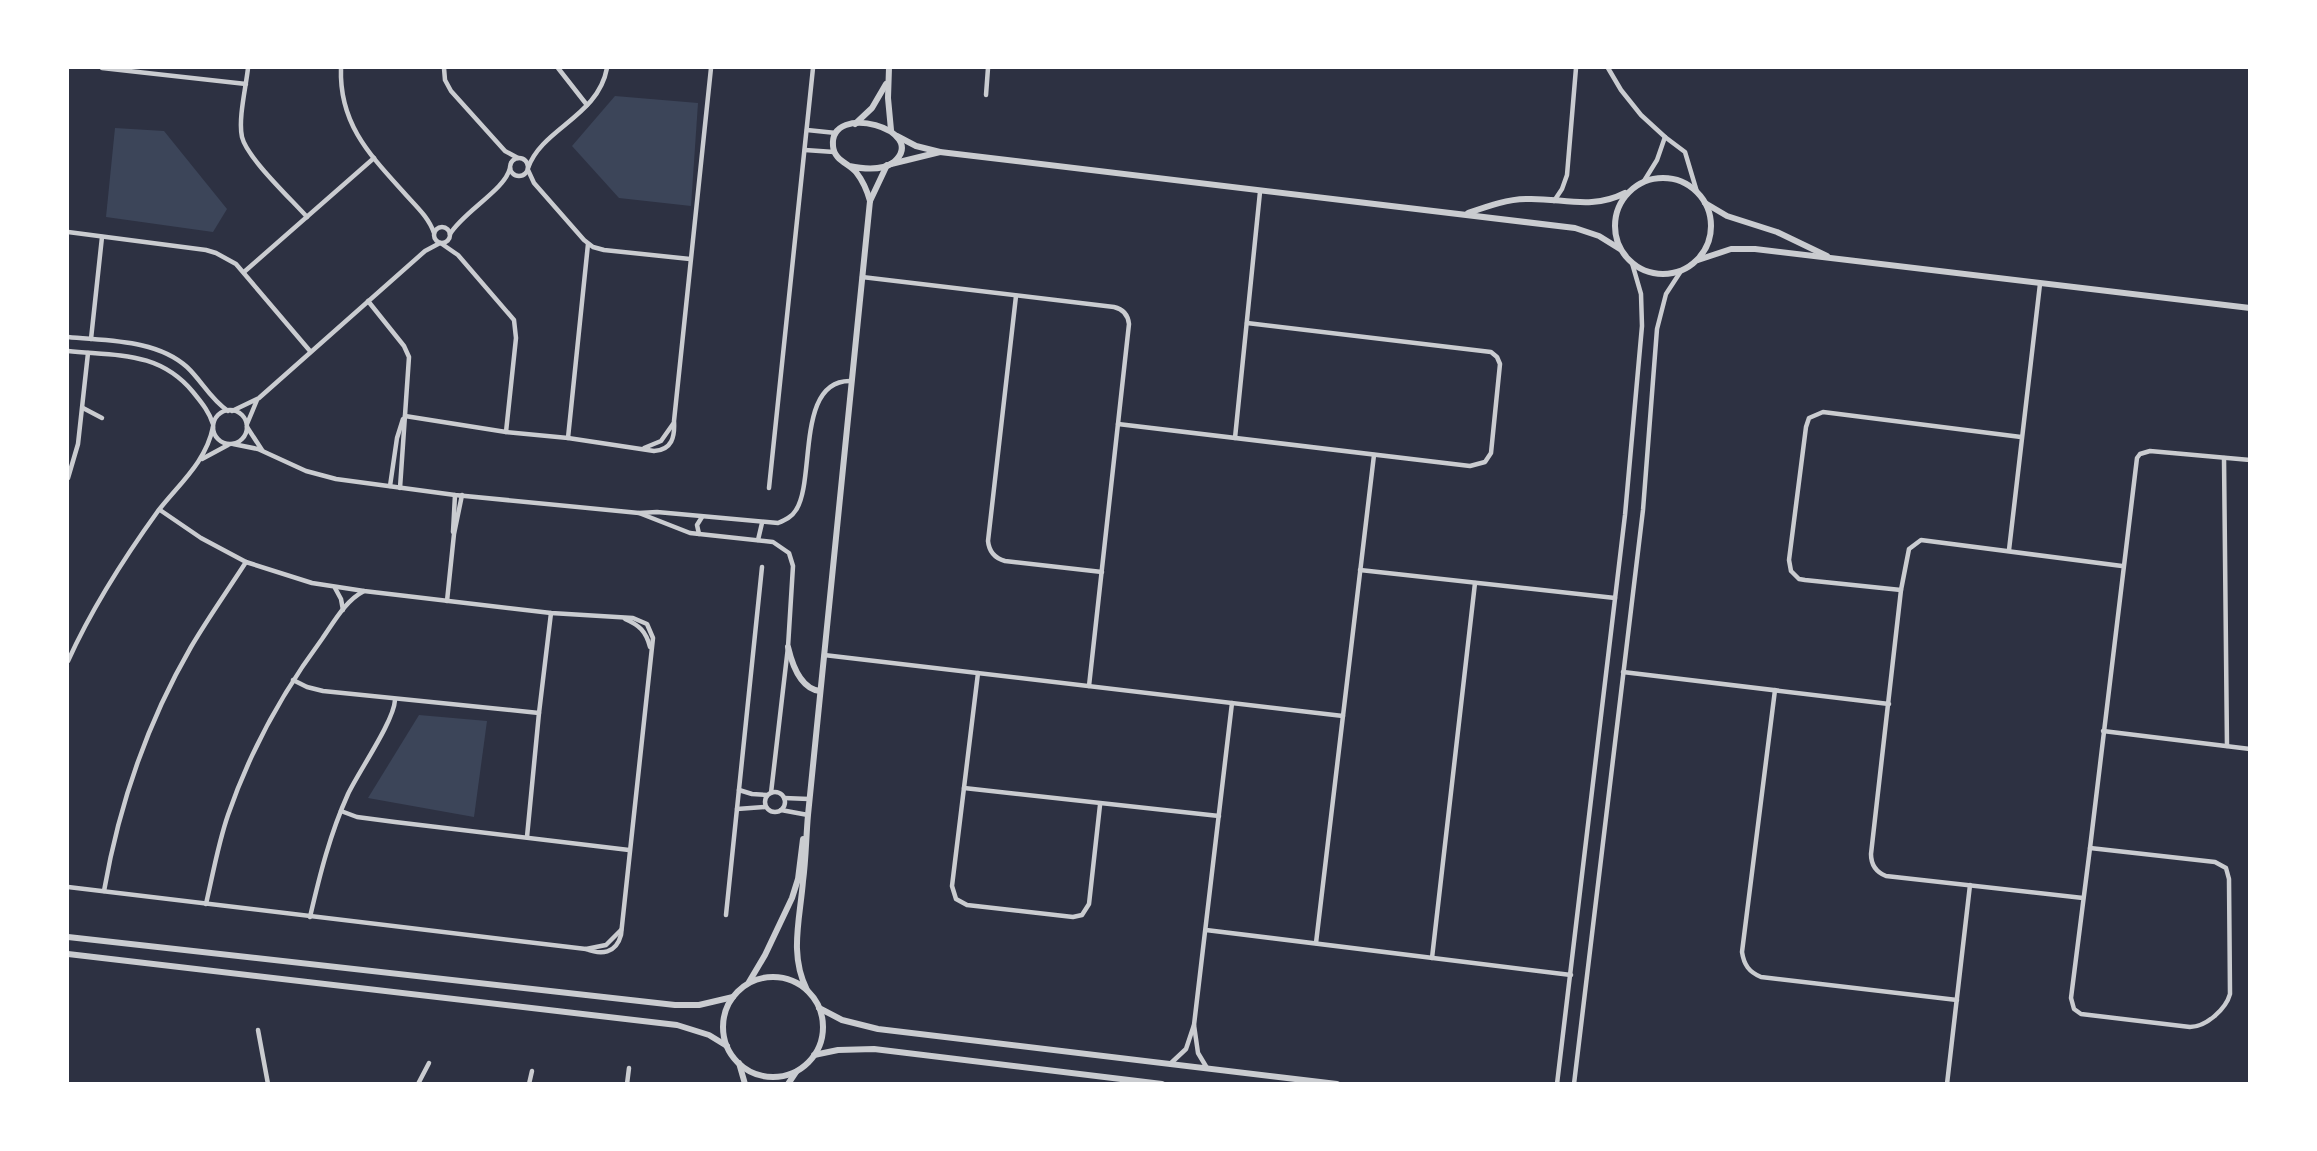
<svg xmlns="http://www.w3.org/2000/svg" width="2317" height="1151" viewBox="0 0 2317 1151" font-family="'DejaVu Sans',sans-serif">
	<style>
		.green { fill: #3c4559 }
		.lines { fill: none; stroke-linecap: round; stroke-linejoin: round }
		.minor { stroke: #caccd0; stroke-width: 4.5 }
		.tertiary { stroke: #caccd0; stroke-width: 6 }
	</style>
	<rect width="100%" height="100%" fill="#2d3142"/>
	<!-- green -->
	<g class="green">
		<path d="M 615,96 L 698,103 L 691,206 L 619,198 L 572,146 Z"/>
		<path d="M 115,128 L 164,131 L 227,209 L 213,232 L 106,217 Z"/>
		<path d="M 419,715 L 487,721 L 474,817 L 368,798 Z"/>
	</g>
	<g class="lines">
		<!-- minor -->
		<g class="minor">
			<path d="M 102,68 L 246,84"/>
			<path d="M 248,68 C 246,87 238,119 242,137 C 247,158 292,200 307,217"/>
			<path d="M 341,68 C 339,125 371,156 407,196 C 417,207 429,218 434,233"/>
			<path d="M 444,68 L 445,80 L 451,91 L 505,151 L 518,158"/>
			<path d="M 558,68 L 587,105"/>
			<path d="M 1608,68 L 1621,90 L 1641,115 L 1665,137 L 1685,152 L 1697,192"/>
			<path d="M 986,95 L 988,68"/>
			<path d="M 807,130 L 836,133"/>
			<path d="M 805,150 L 834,152"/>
			<circle cx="519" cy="167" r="9"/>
			<path d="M 528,168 C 542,128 598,117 607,68"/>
			<path d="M 528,170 L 534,183 L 584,240 L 593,247 L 604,250 L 690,259"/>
			<path d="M 1644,181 L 1657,160 L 1665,137"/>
			<path d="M 1554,201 L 1562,189 L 1567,175 L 1576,68"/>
			<circle cx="442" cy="235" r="8"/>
			<path d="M 68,232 L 206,250 L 216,253 L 236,264 L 310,351"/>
			<path d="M 450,234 C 464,211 505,190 510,168"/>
			<path d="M 442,244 L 458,255 L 514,320 L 516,338 L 506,432"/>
			<path d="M 244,272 L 374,158"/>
			<path d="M 862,277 L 1114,307 C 1123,309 1128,315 1129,324 L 1089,686"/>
			<path d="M 1016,296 L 988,541 C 989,551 994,558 1005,561 L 1102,572"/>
			<path d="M 368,301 L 404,346 L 409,357 L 400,488"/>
			<path d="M 68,337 C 106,341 156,339 187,367 C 202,381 210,399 228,411"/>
			<path d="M 91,339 L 102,237"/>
			<path d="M 68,351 C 117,356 159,351 193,392 C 201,402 209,411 213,424"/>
			<path d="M 83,408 L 102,418"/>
			<circle cx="230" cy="427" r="17"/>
			<path d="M 232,411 L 259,398 L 425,251 L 440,243"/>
			<path d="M 405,416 L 506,432 L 568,438 L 654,451 C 672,450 675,437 674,421 L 711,68"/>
			<path d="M 247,424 L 257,400"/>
			<path d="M 1118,424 L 1470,466 L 1485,462 L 1491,453 L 1500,364 L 1497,357 L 1491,352 L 1247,323"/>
			<path d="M 247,427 L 262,450"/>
			<path d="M 568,438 L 588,244"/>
			<path d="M 1235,438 L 1260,192"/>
			<path d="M 233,444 L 258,449 L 306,471 L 336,479 L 455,495 L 639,513 L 657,512 L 778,523 C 785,520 792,517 796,510 C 816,480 795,378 852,381"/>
			<path d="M 644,448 L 661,441 L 673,424"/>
			<path d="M 2224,458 L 2227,746"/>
			<path d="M 202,459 L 228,445"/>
			<path d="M 68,478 L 78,444 L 88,353"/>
			<path d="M 390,486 L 397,438 L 403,419"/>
			<path d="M 769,488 L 813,68"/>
			<path d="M 160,510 L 201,538 L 246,562 L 312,583 L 364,591 L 551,613 L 633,618 L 647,624 L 653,638 L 621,935 C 616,954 601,955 586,949"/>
			<path d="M 639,513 L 690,533 L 773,542 L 789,553 L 793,566 L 788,647 L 771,793"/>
			<path d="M 453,532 L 455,495"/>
			<path d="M 699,534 L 697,525 L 702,517"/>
			<path d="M 758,540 L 762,523"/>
			<path d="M 2009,550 L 2040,284"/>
			<path d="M 1360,570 L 1615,598"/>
			<path d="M 335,588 L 341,599 L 343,610"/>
			<path d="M 1901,590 L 1805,580 L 1799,579 L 1791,571 L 1789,560 L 1806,427 L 1809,418 L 1823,412 L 2021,437"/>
			<path d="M 447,601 L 454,534 L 462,495"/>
			<path d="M 625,619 C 639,625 646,631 650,647"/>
			<path d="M 824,655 L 1343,716"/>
			<path d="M 68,661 C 92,608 124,558 158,511 C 179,484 206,462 213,427"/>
			<path d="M 1623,672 L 1889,704"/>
			<path d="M 978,673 L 952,886 L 956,899 L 967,905 L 1073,917 L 1082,915 L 1089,904 L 1100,805"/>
			<path d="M 293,680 L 307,687 L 323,691 L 539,713"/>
			<path d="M 1775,690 L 1742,952 C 1744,965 1749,972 1761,977 L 1957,1000"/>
			<path d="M 2103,731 L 2250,749"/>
			<path d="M 964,788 L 1219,816"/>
			<path d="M 739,790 L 752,794 L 767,795"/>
			<circle cx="775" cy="802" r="10"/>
			<path d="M 784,798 L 809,799"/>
			<path d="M 737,809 L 765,807"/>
			<path d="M 781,810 L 808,815"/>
			<path d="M 341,811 L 357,817 L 395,822 L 629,850"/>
			<path d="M 527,837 L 539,713 L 551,613"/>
			<path d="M 2090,848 L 2215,862 L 2226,868 L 2229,879 L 2230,994 C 2226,1009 2206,1027 2190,1027 L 2081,1014 L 2074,1009 L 2071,998 Z"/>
			<path d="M 2090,848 L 2137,458 L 2140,454 L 2150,451 L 2250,460"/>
			<path d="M 68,887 L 586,949 L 606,945 L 621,930"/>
			<path d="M 104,891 C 119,805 147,723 191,647 C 208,618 228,590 246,562"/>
			<path d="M 2083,898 L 1886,876 C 1876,872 1871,865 1871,854 L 1901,590 L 1909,549 L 1921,540 L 2122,566"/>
			<path d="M 206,904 C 213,874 218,844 228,815 C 250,751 282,693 322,639 C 334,622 345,601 364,591"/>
			<path d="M 726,915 L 762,567"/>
			<path d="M 310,917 C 320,874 330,834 348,794 C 359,771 394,721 395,700"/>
			<path d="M 1206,930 L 1571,975"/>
			<path d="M 1316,943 L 1374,455"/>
			<path d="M 1432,958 L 1475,583"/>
			<path d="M 1194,1025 L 1198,1053 L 1207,1068"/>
			<path d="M 258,1030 L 268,1084"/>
			<path d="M 1170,1064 L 1186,1049 L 1194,1025 L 1232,703"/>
			<path d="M 418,1084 L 429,1063"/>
			<path d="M 529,1084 L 532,1071"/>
			<path d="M 627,1084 L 629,1068"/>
			<path d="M 1557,1084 L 1625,515 L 1642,326 L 1641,294 L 1632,263"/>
			<path d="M 1574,1084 L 1643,510 L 1657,329 L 1666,294 L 1681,271"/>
			<path d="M 1947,1084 L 1970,885"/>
		</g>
		<!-- tertiary -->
		<g class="tertiary">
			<path d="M 889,68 L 888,98 L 891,130"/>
			<path d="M 855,124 L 872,108 L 886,84"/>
			<path d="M 897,136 L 916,146 L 940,152 L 1575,228 L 1599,236 L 1620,249"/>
			<path d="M 891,164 L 940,152"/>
			<path d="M 849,166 C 863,169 882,171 894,162 C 930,130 829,101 833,146 C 834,160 848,163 856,172 C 863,181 867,190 870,201"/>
			<circle cx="1663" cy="226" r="48"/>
			<path d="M 1705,203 L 1727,216 L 1777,232 L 1827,256"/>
			<path d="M 1468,213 C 1488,206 1507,199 1528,199 C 1562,198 1592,210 1625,193"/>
			<path d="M 1698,260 L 1731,249 L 1755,249 L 2250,308"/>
			<path d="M 788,647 C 792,664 801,689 820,691"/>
			<path d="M 68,937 L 675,1005 L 699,1005 L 733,997"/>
			<path d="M 68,954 L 677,1025 L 709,1035 L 727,1046"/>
			<circle cx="773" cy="1027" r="50"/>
			<path d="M 749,982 L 765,955 L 792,898 L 798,879 L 803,839"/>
			<path d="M 807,990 C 789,955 800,919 803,881 C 806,859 806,837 808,815 L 870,201 L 887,165"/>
			<path d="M 819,1008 L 842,1020 L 878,1029 L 1337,1084"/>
			<path d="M 814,1055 L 838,1050 L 874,1049 L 1162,1084"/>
			<path d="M 739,1063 L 745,1084"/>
			<path d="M 788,1084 L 796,1072"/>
		</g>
	</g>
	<!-- border -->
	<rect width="2317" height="1151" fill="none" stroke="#ffffff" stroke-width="138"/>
</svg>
